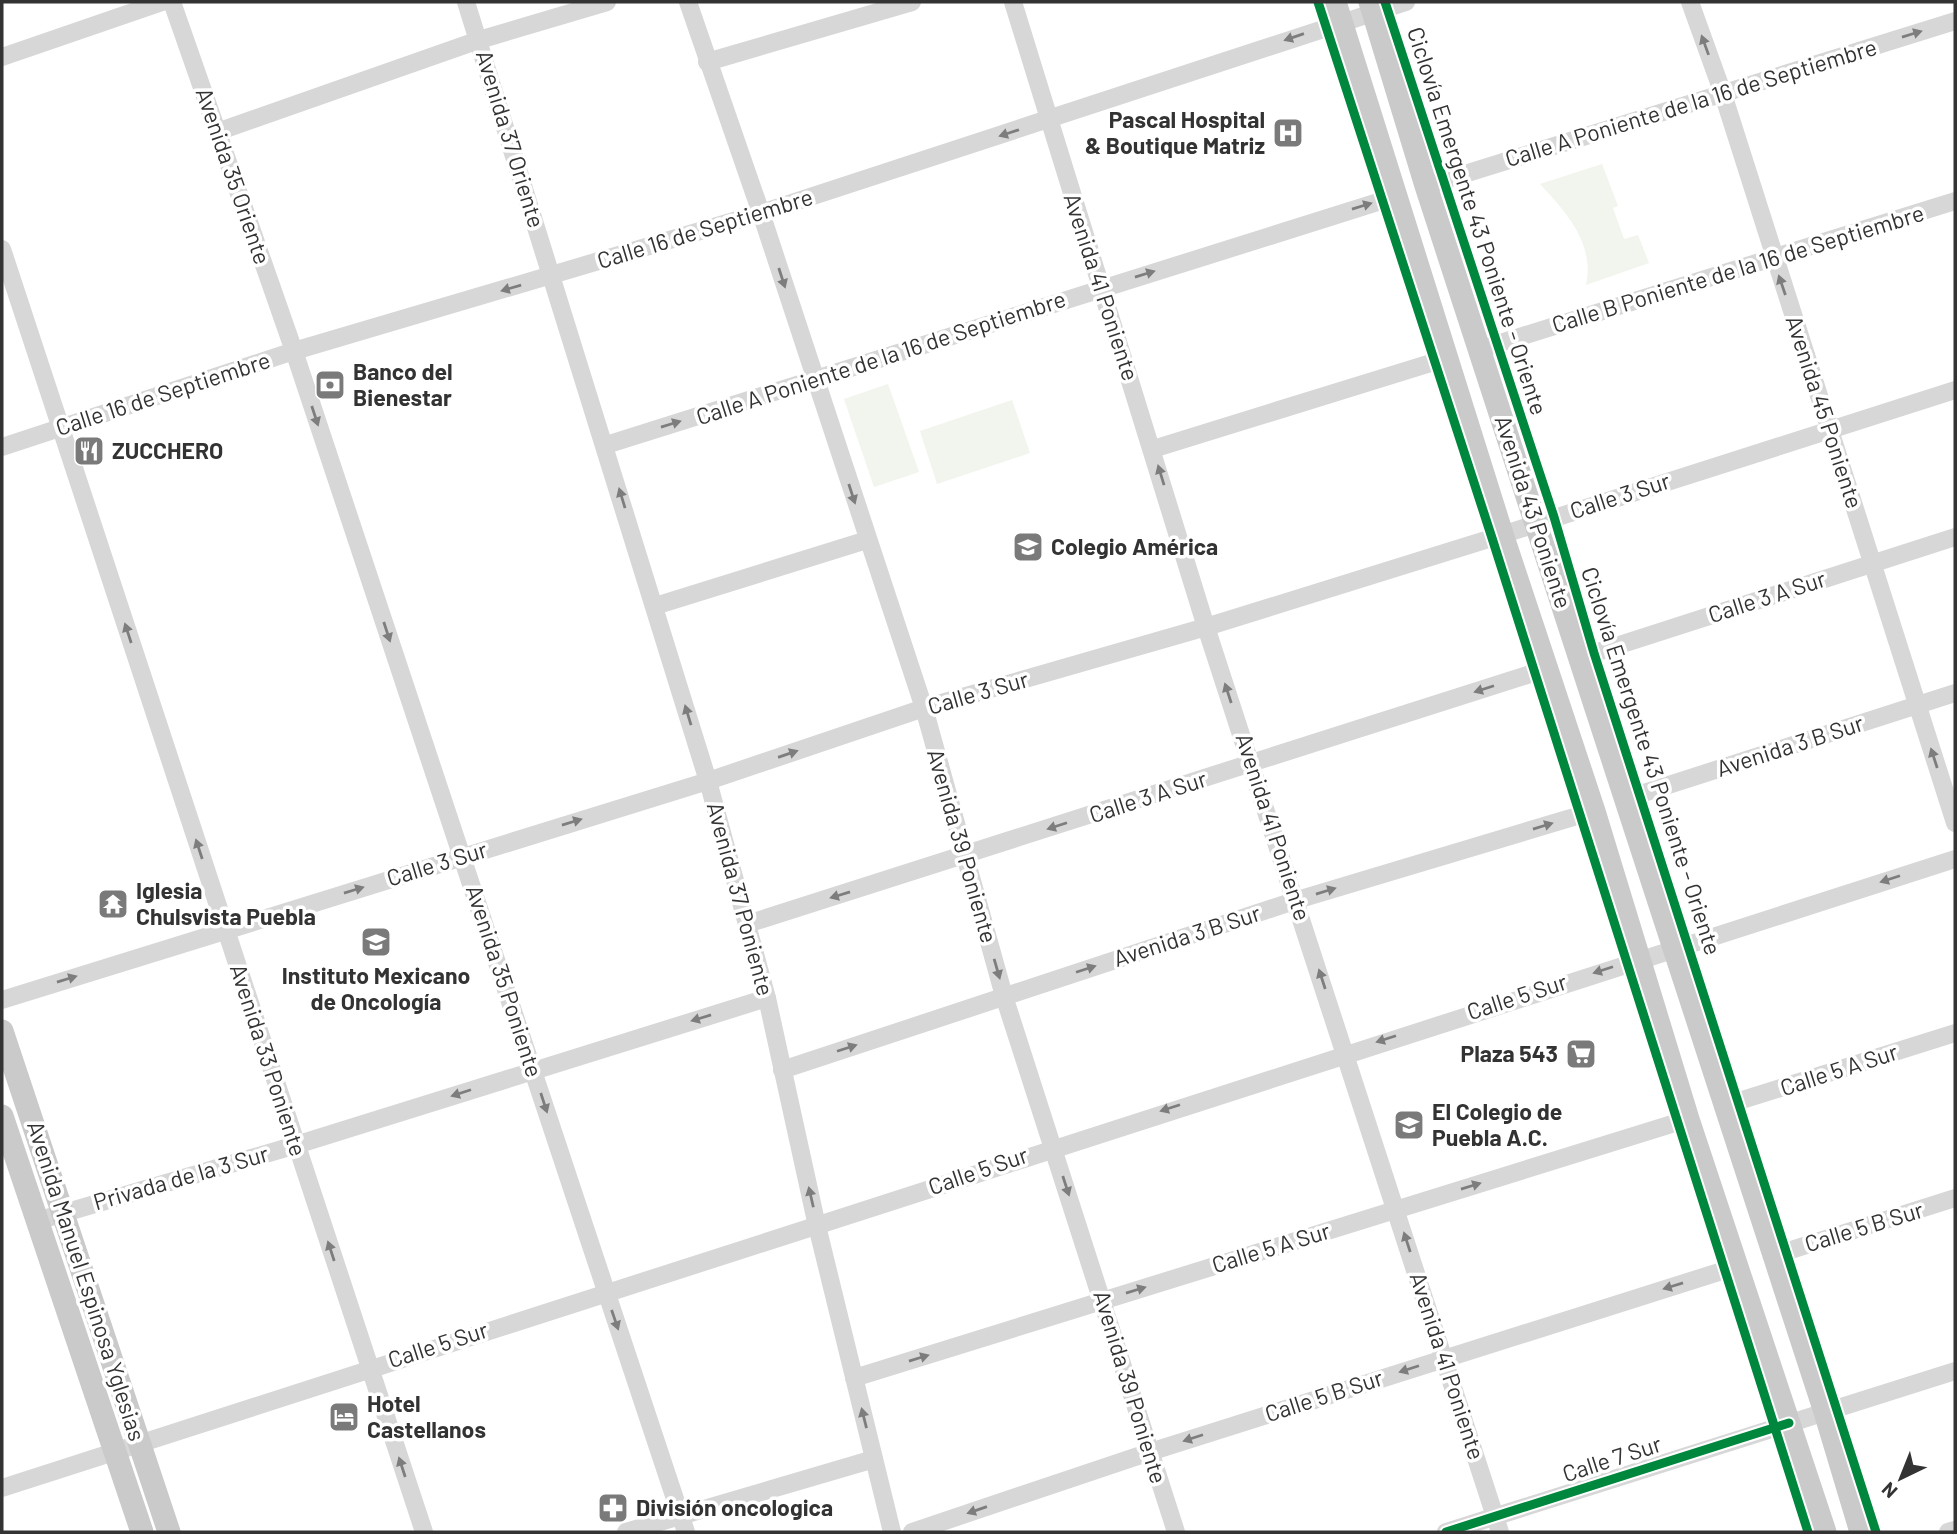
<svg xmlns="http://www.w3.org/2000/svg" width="1957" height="1534" viewBox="0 0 1957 1534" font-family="Barlow,sans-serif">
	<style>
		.green { fill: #f1f5ed }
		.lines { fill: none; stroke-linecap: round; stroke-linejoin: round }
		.minor { stroke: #d7d7d7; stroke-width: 18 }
		.major { stroke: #cacaca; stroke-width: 23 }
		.cycleway-casing { stroke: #fff; stroke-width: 13 }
		.cycleway { stroke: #00873e; stroke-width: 9 }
		.oneway { fill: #7d7d7d }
		.labels { text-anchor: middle; stroke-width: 7; stroke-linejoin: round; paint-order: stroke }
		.street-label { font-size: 23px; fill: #333; stroke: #fff }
		.poi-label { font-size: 23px; font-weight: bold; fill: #333; stroke: #fff; text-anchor: start }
	</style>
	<rect width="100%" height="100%" fill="#fff"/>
	<!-- green -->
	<g class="green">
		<path d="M 1602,164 L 1618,206 L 1613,208 L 1624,239 L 1638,235 L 1649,263 L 1586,285 C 1595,243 1566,212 1540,184 Z"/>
		<path d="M 888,384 L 919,472 L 874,487 L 844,399 Z"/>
		<path d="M 1012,400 L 1030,453 L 937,484 L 920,431 Z"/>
	</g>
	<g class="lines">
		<!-- minor -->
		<g class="minor">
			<path d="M 172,2 L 294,351 L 686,1532"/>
			<path d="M 466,2 L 708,781 L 767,998 L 817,1226 L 892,1532"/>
			<path d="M 688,2 L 761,213 L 924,708 L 1004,996 L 1176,1532"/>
			<path d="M 1013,2 L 1206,627 L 1500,1532"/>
			<path d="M 1690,2 L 1722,91 L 1955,823"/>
			<path d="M 2,57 L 162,2"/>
			<path d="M 707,62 L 912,2"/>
			<path d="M 217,132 L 479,40 L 607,2"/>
			<path d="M 1426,186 L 1955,21"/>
			<path d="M 2,249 L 424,1532"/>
			<path d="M 1481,349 L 1955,201"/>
			<path d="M 606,445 L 1397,196"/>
			<path d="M 2,447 L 294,351 L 761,213 L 1406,2"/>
			<path d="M 1153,449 L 1447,358"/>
			<path d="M 655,606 L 867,540"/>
			<path d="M 1579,658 L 1955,537"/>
			<path d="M 1625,799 L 1955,693"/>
			<path d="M 747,924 L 1549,668"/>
			<path d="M 2,1000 L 708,781 L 924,708 L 1206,627 L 1492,538 L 1955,390"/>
			<path d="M 782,1070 L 1297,900 L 1594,811"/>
			<path d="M 1723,1106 L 1955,1033"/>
			<path d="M 37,1221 L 296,1145 L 767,998"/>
			<path d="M 1772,1256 L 1955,1198"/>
			<path d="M 854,1378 L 1688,1119"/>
			<path d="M 2,1488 C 653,1278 1303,1065 1955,859"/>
			<path d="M 626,1532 L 874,1459"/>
			<path d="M 912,1532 L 1150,1452 L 1738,1266"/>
			<path d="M 1446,1532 L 1955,1371"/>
			<path d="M 1948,1532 L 1955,1530"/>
		</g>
		<!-- major -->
		<g class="major">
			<path d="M 1335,2 L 1502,534 L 1594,811 L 1688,1119 L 1825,1532"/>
			<path d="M 1370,2 L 1426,186 L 1825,1412 L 1861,1532"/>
			<path d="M 2,1031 L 169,1532"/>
			<path d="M 2,1116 L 142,1532"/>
		</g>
		<!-- cycleway casing -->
		<g class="cycleway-casing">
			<g id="cycleway">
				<path d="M 1318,2 L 1492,538 L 1808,1532"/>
				<path d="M 1385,2 L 1554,517 L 1594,653 L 1876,1532"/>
				<path d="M 1446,1532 L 1789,1423"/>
			</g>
		</g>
		<!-- cycleway -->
		<use href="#cycleway" class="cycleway"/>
	</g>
	<!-- one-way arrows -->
	<defs><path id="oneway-solid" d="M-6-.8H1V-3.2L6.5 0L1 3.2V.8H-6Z" transform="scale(1.75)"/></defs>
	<g class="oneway">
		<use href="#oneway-solid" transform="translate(1912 34) rotate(-17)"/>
		<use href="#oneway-solid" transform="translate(1294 37) rotate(161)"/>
		<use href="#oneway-solid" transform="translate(1705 45) rotate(-110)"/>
		<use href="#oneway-solid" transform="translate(1009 133) rotate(162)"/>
		<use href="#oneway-solid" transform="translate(1362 206) rotate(-17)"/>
		<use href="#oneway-solid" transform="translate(1145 274) rotate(-17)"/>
		<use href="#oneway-solid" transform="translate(782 278) rotate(72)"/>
		<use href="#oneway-solid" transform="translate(1782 285) rotate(-109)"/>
		<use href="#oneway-solid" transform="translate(511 288) rotate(164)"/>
		<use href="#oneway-solid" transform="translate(315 416) rotate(72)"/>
		<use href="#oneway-solid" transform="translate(671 424) rotate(-17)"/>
		<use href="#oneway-solid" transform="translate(1161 475) rotate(-107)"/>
		<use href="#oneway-solid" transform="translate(852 494) rotate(72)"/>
		<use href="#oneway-solid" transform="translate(622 498) rotate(-107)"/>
		<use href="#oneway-solid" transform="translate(387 632) rotate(72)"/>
		<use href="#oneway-solid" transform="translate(128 633) rotate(-108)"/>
		<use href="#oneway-solid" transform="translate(1484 689) rotate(162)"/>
		<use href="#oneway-solid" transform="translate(1228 693) rotate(-108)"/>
		<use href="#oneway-solid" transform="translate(688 715) rotate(-107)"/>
		<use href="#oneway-solid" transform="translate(788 754) rotate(-19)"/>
		<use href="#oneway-solid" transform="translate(1934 758) rotate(-108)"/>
		<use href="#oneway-solid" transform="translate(572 822) rotate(-17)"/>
		<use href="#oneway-solid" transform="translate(1057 826) rotate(162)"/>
		<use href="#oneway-solid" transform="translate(1543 826) rotate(-17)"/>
		<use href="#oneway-solid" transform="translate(199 849) rotate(-108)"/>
		<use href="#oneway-solid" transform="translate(1890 879) rotate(162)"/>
		<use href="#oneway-solid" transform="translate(354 890) rotate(-17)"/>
		<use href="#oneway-solid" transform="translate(1326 891) rotate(-17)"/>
		<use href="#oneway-solid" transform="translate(840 895) rotate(163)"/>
		<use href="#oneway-solid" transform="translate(997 969) rotate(74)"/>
		<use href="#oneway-solid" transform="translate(1086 969) rotate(-18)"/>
		<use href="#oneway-solid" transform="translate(1603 970) rotate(162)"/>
		<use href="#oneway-solid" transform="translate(67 979) rotate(-17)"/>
		<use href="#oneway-solid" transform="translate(1322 979) rotate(-108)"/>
		<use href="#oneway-solid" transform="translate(701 1018) rotate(163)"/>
		<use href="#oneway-solid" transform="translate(1386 1039) rotate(162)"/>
		<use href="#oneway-solid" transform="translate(847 1048) rotate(-18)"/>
		<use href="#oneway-solid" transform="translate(461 1093) rotate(162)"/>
		<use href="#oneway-solid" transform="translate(544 1103) rotate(72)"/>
		<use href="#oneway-solid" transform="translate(1170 1108) rotate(162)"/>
		<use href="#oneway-solid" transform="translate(1066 1186) rotate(72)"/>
		<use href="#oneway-solid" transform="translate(1471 1186) rotate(-17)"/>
		<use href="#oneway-solid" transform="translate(811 1197) rotate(-103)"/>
		<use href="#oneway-solid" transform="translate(1407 1242) rotate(-108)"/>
		<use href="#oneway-solid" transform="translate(331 1251) rotate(-108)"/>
		<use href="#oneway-solid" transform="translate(1673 1286) rotate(163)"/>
		<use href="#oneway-solid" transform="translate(1136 1290) rotate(-17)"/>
		<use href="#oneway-solid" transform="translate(615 1320) rotate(71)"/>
		<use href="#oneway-solid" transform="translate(919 1358) rotate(-17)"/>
		<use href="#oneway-solid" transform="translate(1409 1369) rotate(162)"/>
		<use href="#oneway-solid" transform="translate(864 1418) rotate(-104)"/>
		<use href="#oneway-solid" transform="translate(1193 1438) rotate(162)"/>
		<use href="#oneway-solid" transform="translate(402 1467) rotate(-108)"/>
		<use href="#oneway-solid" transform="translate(977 1510) rotate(161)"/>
	</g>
	<!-- icons -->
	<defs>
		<g id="hospital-square" transform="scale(1.575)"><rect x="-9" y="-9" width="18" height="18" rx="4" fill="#7a7a7a" stroke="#fff"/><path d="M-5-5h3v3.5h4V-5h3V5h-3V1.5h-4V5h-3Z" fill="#fff"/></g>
		<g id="bank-square" transform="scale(1.575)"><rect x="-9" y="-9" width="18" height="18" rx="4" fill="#7a7a7a" stroke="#fff"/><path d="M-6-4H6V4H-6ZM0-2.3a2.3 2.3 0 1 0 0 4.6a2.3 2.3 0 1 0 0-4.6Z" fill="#fff"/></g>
		<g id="restaurant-square" transform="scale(1.575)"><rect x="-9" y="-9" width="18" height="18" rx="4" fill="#7a7a7a" stroke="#fff"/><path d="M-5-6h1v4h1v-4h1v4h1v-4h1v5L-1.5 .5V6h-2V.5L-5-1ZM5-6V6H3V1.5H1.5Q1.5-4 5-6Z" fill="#fff"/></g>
		<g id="school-square" transform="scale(1.575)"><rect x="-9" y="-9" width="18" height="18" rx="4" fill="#7a7a7a" stroke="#fff"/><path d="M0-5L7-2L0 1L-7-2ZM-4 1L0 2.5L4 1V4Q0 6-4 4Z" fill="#fff"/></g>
		<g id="temple-square" transform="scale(1.575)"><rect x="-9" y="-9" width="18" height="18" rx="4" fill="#7a7a7a" stroke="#fff"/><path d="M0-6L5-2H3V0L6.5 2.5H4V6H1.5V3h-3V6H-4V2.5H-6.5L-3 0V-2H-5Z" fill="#fff"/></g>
		<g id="supermarket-square" transform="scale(1.575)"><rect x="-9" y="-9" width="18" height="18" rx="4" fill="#7a7a7a" stroke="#fff"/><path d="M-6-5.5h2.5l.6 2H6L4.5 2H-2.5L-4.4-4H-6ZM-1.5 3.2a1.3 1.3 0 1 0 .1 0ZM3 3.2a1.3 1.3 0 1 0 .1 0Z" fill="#fff"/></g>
		<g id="hotel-square" transform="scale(1.575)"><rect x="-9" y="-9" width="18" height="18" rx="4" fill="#7a7a7a" stroke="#fff"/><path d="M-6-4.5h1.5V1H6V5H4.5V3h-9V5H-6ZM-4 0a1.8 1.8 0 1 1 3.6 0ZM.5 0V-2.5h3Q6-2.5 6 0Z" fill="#fff"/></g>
		<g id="pharmacy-square" transform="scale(1.575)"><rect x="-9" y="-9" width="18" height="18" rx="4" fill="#7a7a7a" stroke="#fff"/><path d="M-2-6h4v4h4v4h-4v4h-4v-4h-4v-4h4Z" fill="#fff"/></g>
	</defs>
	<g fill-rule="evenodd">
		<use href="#hospital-square" x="1288" y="133"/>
		<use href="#bank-square" x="330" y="385"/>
		<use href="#restaurant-square" x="89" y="451"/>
		<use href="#school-square" x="1028" y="547"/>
		<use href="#temple-square" x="113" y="904"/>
		<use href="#school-square" x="376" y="942"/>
		<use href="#supermarket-square" x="1581" y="1054"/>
		<use href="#school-square" x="1409" y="1125"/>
		<use href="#hotel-square" x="344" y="1417"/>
		<use href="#pharmacy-square" x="613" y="1508"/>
	</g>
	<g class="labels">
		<!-- street labels -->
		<g class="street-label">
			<text transform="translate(1691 103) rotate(-17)" y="8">Calle A Poniente de la 16 de Septiembre</text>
			<text transform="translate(510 139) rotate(73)" y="8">Avenida 37 Oriente</text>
			<text transform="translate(233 176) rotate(71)" y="8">Avenida 35 Oriente</text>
			<text transform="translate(1477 221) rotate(72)" y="8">Ciclovía Emergente 43 Poniente - Oriente</text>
			<text transform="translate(705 229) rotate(-17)" y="8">Calle 16 de Septiembre</text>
			<text transform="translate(1738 269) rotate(-17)" y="8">Calle B Poniente de la 16 de Septiembre</text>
			<text transform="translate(1101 287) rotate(72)" y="8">Avenida 41 Poniente</text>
			<text transform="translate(881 358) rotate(-18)" y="8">Calle A Poniente de la 16 de Septiembre</text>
			<text transform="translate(163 394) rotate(-18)" y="8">Calle 16 de Septiembre</text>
			<text transform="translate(1824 412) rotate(72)" y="8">Avenida 45 Poniente</text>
			<text transform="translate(1620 496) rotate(-18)" y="8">Calle 3 Sur</text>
			<text transform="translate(1533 512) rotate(72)" y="8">Avenida 43 Poniente</text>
			<text transform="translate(1767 597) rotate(-18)" y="8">Calle 3 A Sur</text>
			<text transform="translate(978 693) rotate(-16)" y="8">Calle 3 Sur</text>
			<text transform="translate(1790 746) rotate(-18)" y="8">Avenida 3 B Sur</text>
			<text transform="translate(1651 761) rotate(72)" y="8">Ciclovía Emergente 43 Poniente - Oriente</text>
			<text transform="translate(1148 797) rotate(-18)" y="8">Calle 3 A Sur</text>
			<text transform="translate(1273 827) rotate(72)" y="8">Avenida 41 Poniente</text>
			<text transform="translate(962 846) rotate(74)" y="8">Avenida 39 Poniente</text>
			<text transform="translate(437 864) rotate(-17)" y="8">Calle 3 Sur</text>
			<text transform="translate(740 899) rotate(75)" y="8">Avenida 37 Poniente</text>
			<text transform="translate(1187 936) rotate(-18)" y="8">Avenida 3 B Sur</text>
			<text transform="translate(504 981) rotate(72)" y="8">Avenida 35 Poniente</text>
			<text transform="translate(1517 997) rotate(-18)" y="8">Calle 5 Sur</text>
			<text transform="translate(268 1060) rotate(72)" y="8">Avenida 33 Poniente</text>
			<text transform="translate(1839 1070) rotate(-18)" y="8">Calle 5 A Sur</text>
			<text transform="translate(978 1171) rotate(-19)" y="8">Calle 5 Sur</text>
			<text transform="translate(181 1178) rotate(-16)" y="8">Privada de la 3 Sur</text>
			<text transform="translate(1864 1227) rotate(-17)" y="8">Calle 5 B Sur</text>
			<text transform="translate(1271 1248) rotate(-17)" y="8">Calle 5 A Sur</text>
			<text transform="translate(86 1281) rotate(72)" y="8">Avenida Manuel Espinosa Yglesias</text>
			<text transform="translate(438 1345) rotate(-18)" y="8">Calle 5 Sur</text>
			<text transform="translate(1447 1366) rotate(72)" y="8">Avenida 41 Poniente</text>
			<text transform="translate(1130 1387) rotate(73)" y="8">Avenida 39 Poniente</text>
			<text transform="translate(1324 1396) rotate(-18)" y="8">Calle 5 B Sur</text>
			<text transform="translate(1612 1459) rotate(-18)" y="8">Calle 7 Sur</text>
		</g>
		<!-- poi labels -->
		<g class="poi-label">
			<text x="1265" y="128" text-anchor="end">Pascal Hospital<tspan x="1265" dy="26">&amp; Boutique Matriz</tspan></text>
			<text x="353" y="380">Banco del<tspan x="353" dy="26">Bienestar</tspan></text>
			<text x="112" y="459">ZUCCHERO</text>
			<text x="1051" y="555">Colegio América</text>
			<text x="136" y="899">Iglesia<tspan x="136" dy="26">Chulsvista Puebla</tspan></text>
			<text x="376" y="984" text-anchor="middle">Instituto Mexicano<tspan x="376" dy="26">de Oncología</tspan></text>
			<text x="1558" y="1062" text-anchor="end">Plaza 543</text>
			<text x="1432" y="1120">El Colegio de<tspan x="1432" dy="26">Puebla A.C.</tspan></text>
			<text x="367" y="1412">Hotel<tspan x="367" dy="26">Castellanos</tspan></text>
			<text x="636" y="1516">División oncologica</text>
		</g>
	</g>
	<!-- border -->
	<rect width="1957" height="1534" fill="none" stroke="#333333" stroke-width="7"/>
	<!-- north arrow -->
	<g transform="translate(1901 1478) rotate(223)" stroke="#ffffff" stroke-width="5" paint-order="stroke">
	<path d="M0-5L12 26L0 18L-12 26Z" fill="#333333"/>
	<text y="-10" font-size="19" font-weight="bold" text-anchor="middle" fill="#333333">N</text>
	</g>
</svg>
